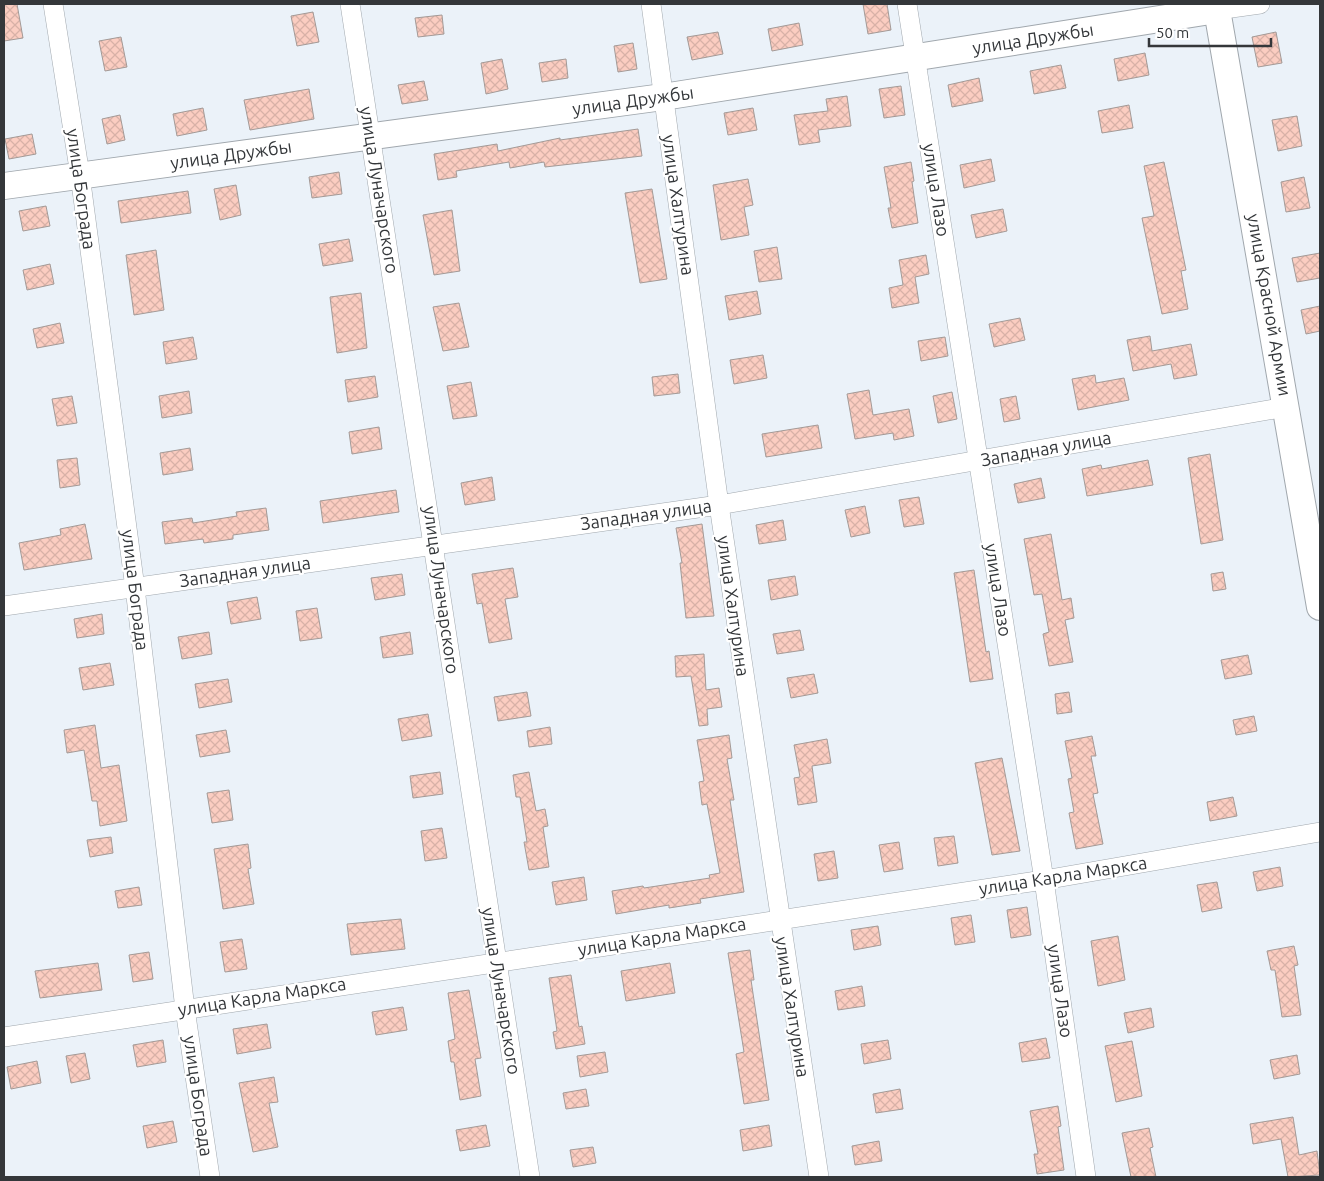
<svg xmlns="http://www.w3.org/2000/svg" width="1324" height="1181" viewBox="0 0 1324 1181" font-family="Ubuntu,sans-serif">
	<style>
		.building { fill: url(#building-cross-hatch); stroke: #a39a97 }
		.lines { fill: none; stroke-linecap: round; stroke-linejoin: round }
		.street-casing { stroke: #a0a7ad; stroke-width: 20 }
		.secondary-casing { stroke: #a0a7ad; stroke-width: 28 }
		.street { stroke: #fff; stroke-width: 19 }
		.secondary { stroke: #fff; stroke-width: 26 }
		.labels { text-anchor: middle; stroke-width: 4.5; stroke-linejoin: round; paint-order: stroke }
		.street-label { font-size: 18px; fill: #34373a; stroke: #fff }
	</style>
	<defs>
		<pattern id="building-cross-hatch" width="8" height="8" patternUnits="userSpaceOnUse" patternTransform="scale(1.25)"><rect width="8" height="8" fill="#fbcdc1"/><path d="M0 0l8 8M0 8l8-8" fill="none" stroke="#d8b1a7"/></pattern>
	</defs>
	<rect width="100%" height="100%" fill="#ebf2f9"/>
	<!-- building -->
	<g class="building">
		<path d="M 4,4 L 17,4 L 23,38 L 4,41 Z"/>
		<path d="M 863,4 L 887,4 L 891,30 L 868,34 Z"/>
		<path d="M 313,12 L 319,42 L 297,46 L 291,16 Z"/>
		<path d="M 442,15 L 444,34 L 418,37 L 415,18 Z"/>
		<path d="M 799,23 L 803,45 L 772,51 L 768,29 Z"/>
		<path d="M 718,32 L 723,54 L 692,60 L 687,37 Z"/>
		<path d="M 1276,32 L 1282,63 L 1258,67 L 1252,37 Z"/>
		<path d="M 121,37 L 127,67 L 105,71 L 99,41 Z"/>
		<path d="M 633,43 L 637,69 L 618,72 L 614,46 Z"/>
		<path d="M 1145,53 L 1149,75 L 1118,81 L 1114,59 Z"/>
		<path d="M 502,59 L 508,89 L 486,94 L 481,63 Z"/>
		<path d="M 566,59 L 568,78 L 542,82 L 539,63 Z"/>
		<path d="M 1061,65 L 1066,88 L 1034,94 L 1030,71 Z"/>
		<path d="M 979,78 L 983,101 L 952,107 L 948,85 Z"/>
		<path d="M 424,81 L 428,100 L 402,104 L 398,85 Z"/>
		<path d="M 901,86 L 905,115 L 884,118 L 879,89 Z"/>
		<path d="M 309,89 L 314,119 L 250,130 L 244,100 Z"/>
		<path d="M 847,96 L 851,126 L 818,130 L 820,142 L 799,145 L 794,115 L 828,111 L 826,99 Z"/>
		<path d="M 1129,105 L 1133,128 L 1102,133 L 1098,111 Z"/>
		<path d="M 203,108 L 207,130 L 177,136 L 173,114 Z"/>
		<path d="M 753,108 L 757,130 L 728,135 L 724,113 Z"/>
		<path d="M 120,115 L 125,140 L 107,144 L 102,119 Z"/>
		<path d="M 1297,116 L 1302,146 L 1278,151 L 1272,120 Z"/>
		<path d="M 638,129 L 642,156 L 545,167 L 544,162 L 510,168 L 509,162 L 456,171 L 457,177 L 438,180 L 434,154 L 497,144 L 498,151 L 560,138 L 560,140 Z"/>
		<path d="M 32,134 L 36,154 L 9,159 L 5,139 Z"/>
		<path d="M 991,159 L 995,181 L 964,188 L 960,165 Z"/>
		<path d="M 911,162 L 914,181 L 912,182 L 918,223 L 892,228 L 888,208 L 891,208 L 884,167 Z"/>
		<path d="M 1164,162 L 1186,270 L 1181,271 L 1188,309 L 1162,314 L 1142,218 L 1154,216 L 1144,166 Z"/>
		<path d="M 339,172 L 342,194 L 312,198 L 309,177 Z"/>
		<path d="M 1304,177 L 1310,208 L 1286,212 L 1281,182 Z"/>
		<path d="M 748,179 L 753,205 L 744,207 L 749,235 L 721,240 L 713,185 Z"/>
		<path d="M 236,185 L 241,215 L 220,220 L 214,189 Z"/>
		<path d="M 652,189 L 667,279 L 640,283 L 625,193 Z"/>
		<path d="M 188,191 L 191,213 L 121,223 L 118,201 Z"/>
		<path d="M 46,206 L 50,226 L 23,231 L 19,211 Z"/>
		<path d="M 1003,209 L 1007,231 L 976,238 L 971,215 Z"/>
		<path d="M 452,210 L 460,271 L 434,275 L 423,215 Z"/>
		<path d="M 349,239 L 353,261 L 323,266 L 319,244 Z"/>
		<path d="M 777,247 L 782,279 L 759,282 L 754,251 Z"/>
		<path d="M 156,250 L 164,310 L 134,315 L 126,255 Z"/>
		<path d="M 1320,253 L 1320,278 L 1297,282 L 1292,258 Z"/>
		<path d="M 926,255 L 929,274 L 915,277 L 919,303 L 892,308 L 889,288 L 903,285 L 899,260 Z"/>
		<path d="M 50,264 L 54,284 L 27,290 L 23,270 Z"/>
		<path d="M 757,291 L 761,314 L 729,320 L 725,296 Z"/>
		<path d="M 361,293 L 367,348 L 337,353 L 330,297 Z"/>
		<path d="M 459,303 L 469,347 L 443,351 L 433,307 Z"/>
		<path d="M 1320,306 L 1320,331 L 1306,334 L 1301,310 Z"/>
		<path d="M 1020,318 L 1025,340 L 994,347 L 989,324 Z"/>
		<path d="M 60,323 L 64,343 L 37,348 L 33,329 Z"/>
		<path d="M 1150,336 L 1152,351 L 1191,344 L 1197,375 L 1174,379 L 1171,364 L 1133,371 L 1127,340 Z"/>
		<path d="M 193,337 L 197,359 L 166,364 L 163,342 Z"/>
		<path d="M 945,337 L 948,356 L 921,361 L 918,341 Z"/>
		<path d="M 763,355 L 767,378 L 734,384 L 730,360 Z"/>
		<path d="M 678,374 L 680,393 L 654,396 L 652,377 Z"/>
		<path d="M 1095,375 L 1096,383 L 1124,378 L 1129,400 L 1078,410 L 1072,379 Z"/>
		<path d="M 375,376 L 378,397 L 348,402 L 345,380 Z"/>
		<path d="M 471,382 L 477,416 L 453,419 L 447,386 Z"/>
		<path d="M 869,390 L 873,415 L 909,409 L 914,436 L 894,440 L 893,433 L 855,439 L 847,394 Z"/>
		<path d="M 189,391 L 192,413 L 162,418 L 159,396 Z"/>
		<path d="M 952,392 L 957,419 L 938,423 L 933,396 Z"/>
		<path d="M 72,396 L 77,423 L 57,426 L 52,399 Z"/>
		<path d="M 1016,396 L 1020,419 L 1004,422 L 1000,399 Z"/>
		<path d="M 818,425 L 822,448 L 766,457 L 762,434 Z"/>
		<path d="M 379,427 L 382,449 L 352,454 L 349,432 Z"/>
		<path d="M 190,448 L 193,470 L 163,475 L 160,453 Z"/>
		<path d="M 1210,454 L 1223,540 L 1201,544 L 1188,458 Z"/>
		<path d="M 77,458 L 80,485 L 60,488 L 57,460 Z"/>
		<path d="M 1148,460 L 1153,485 L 1087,496 L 1082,469 L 1101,465 L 1102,469 Z"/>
		<path d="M 492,477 L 495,500 L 465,505 L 461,483 Z"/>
		<path d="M 1041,478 L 1045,498 L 1018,503 L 1014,484 Z"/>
		<path d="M 396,490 L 399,512 L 323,523 L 320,501 Z"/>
		<path d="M 919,497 L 924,524 L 904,527 L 899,500 Z"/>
		<path d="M 865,506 L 870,533 L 851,537 L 845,510 Z"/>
		<path d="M 266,508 L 269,530 L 233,535 L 233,539 L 204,543 L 203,539 L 165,544 L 162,522 L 192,518 L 193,523 L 237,516 L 236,512 Z"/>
		<path d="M 783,520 L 786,540 L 759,544 L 756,525 Z"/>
		<path d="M 85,524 L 92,559 L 24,570 L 19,543 L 61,535 L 60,529 Z"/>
		<path d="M 702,524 L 714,616 L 686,618 L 680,563 L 682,563 L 676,528 Z"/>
		<path d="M 1051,534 L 1062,600 L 1071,598 L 1074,618 L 1065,620 L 1073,662 L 1049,666 L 1043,634 L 1049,632 L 1042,594 L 1034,595 L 1024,539 Z"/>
		<path d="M 513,568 L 518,597 L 505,599 L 512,639 L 489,643 L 482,603 L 477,604 L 472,574 Z"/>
		<path d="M 974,570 L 986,652 L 989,651 L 993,679 L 970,682 L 954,573 Z"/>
		<path d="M 1223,572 L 1226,589 L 1213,591 L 1211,574 Z"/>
		<path d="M 402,574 L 405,595 L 375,600 L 371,578 Z"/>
		<path d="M 795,576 L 798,595 L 771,600 L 768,580 Z"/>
		<path d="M 257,597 L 261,619 L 231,624 L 227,602 Z"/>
		<path d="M 317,608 L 322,638 L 300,641 L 296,611 Z"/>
		<path d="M 102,614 L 104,634 L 77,638 L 74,619 Z"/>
		<path d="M 800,630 L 804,650 L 777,654 L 773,634 Z"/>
		<path d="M 209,632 L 212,654 L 182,659 L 178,637 Z"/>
		<path d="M 410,632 L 413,654 L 383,658 L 380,637 Z"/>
		<path d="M 704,654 L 706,690 L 719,688 L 722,707 L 707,709 L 708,725 L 699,726 L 691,676 L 676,677 L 675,656 Z"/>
		<path d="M 1248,655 L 1252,674 L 1225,679 L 1221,660 Z"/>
		<path d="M 110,663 L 114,685 L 83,690 L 79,668 Z"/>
		<path d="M 814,674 L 818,693 L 791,698 L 787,678 Z"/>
		<path d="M 228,679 L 232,702 L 199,708 L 195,684 Z"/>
		<path d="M 527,692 L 531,716 L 498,721 L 494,697 Z"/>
		<path d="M 1069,692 L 1072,712 L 1057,714 L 1055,694 Z"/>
		<path d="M 428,714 L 432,736 L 402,741 L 398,719 Z"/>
		<path d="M 1254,716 L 1257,731 L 1236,735 L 1233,720 Z"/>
		<path d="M 95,725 L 101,768 L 119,765 L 127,821 L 100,826 L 97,801 L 92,801 L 84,750 L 67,753 L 64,730 Z"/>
		<path d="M 550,727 L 552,744 L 529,747 L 527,731 Z"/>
		<path d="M 226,730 L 230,752 L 200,757 L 196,735 Z"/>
		<path d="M 729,735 L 732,758 L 727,759 L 734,800 L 730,800 L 744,892 L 700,899 L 701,903 L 669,908 L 669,905 L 616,914 L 612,891 L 643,886 L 644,888 L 710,878 L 709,875 L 720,873 L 707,804 L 702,805 L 699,782 L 704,781 L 697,740 Z"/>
		<path d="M 1092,736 L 1096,756 L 1091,756 L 1098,793 L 1093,794 L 1103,844 L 1076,849 L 1069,813 L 1074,812 L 1068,779 L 1072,778 L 1065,741 Z"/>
		<path d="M 827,739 L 831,763 L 812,766 L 817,802 L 798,805 L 794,778 L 800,777 L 794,745 Z"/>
		<path d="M 1002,758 L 1020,851 L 992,855 L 975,763 Z"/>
		<path d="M 440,772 L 443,794 L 413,798 L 410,776 Z"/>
		<path d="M 529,772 L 536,811 L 545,809 L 548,826 L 543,827 L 549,867 L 529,870 L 524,842 L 527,842 L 520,797 L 516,797 L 513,775 Z"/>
		<path d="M 229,790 L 233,820 L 212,823 L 207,793 Z"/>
		<path d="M 1233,797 L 1237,816 L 1210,821 L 1207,802 Z"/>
		<path d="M 442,828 L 447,858 L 425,861 L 421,831 Z"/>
		<path d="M 954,836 L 958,863 L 938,866 L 934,838 Z"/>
		<path d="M 111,837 L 113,853 L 90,857 L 87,840 Z"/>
		<path d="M 899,842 L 903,869 L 884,872 L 879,845 Z"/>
		<path d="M 248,844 L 251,868 L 248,869 L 254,904 L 223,909 L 214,849 Z"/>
		<path d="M 834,851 L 838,878 L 818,881 L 814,854 Z"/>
		<path d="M 1280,867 L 1283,886 L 1257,891 L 1253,872 Z"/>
		<path d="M 584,877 L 587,900 L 556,905 L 552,882 Z"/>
		<path d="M 1217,882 L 1222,908 L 1202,912 L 1197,885 Z"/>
		<path d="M 139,887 L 142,905 L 118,908 L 115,891 Z"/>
		<path d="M 1027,907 L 1031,935 L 1011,938 L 1007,910 Z"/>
		<path d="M 971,915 L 975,942 L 955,945 L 951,918 Z"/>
		<path d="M 401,919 L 405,949 L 351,955 L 347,924 Z"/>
		<path d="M 878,926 L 881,945 L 854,950 L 851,930 Z"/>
		<path d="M 1118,936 L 1125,980 L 1098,986 L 1091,941 Z"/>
		<path d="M 242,939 L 247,969 L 225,972 L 220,942 Z"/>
		<path d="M 1294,946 L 1298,965 L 1294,966 L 1301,1015 L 1282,1017 L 1275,970 L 1271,970 L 1267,951 Z"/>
		<path d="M 750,950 L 754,980 L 751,980 L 769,1100 L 744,1104 L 736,1054 L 744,1052 L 728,953 Z"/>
		<path d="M 149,952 L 153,979 L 133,982 L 129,955 Z"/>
		<path d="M 98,963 L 102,990 L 40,998 L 35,971 Z"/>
		<path d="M 670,963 L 675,993 L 626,1001 L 621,971 Z"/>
		<path d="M 571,975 L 579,1027 L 582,1026 L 585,1044 L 556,1049 L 553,1032 L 557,1031 L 549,978 Z"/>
		<path d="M 862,986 L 865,1006 L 838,1010 L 835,991 Z"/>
		<path d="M 469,990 L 481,1058 L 475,1059 L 481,1096 L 460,1100 L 454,1062 L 451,1062 L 448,1041 L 455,1039 L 448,993 Z"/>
		<path d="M 403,1007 L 407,1030 L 376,1035 L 372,1012 Z"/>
		<path d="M 1151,1008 L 1154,1027 L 1128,1033 L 1124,1013 Z"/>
		<path d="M 267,1024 L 271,1048 L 237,1054 L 233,1029 Z"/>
		<path d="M 1046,1038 L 1050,1058 L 1022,1062 L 1019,1043 Z"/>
		<path d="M 163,1040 L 166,1062 L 137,1067 L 133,1045 Z"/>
		<path d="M 888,1040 L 891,1059 L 864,1064 L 861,1044 Z"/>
		<path d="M 1132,1041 L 1142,1096 L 1116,1102 L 1105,1046 Z"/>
		<path d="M 605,1052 L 608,1072 L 580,1077 L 577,1056 Z"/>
		<path d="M 85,1053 L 90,1079 L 71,1083 L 66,1056 Z"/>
		<path d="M 1297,1055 L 1300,1074 L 1274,1079 L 1270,1060 Z"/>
		<path d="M 37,1061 L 41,1083 L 11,1089 L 7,1067 Z"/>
		<path d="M 274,1077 L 278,1102 L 269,1103 L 278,1147 L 253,1152 L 239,1083 Z"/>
		<path d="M 586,1089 L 589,1106 L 566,1109 L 563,1093 Z"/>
		<path d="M 900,1089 L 903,1109 L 876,1113 L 873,1094 Z"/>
		<path d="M 1058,1106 L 1061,1126 L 1058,1127 L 1064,1170 L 1037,1174 L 1034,1154 L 1038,1154 L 1030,1111 Z"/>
		<path d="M 1293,1117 L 1299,1155 L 1317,1151 L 1320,1175 L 1288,1177 L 1281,1139 L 1253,1144 L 1250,1124 Z"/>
		<path d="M 173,1121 L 177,1142 L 147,1148 L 143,1126 Z"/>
		<path d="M 486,1125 L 490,1146 L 460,1151 L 456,1130 Z"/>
		<path d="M 769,1125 L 772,1146 L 743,1151 L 740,1130 Z"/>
		<path d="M 1149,1128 L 1153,1147 L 1150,1148 L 1156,1177 L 1131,1177 L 1122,1133 Z"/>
		<path d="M 879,1141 L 882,1161 L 855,1165 L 852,1146 Z"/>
		<path d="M 593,1147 L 596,1163 L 573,1167 L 570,1150 Z"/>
	</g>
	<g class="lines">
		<!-- street casing -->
		<g class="street-casing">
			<g id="street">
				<path d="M 53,4 L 80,175 L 135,588 L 185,1009 L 210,1177"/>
				<path d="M 350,4 L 530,1177"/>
				<path d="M 651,4 L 719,505 L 819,1177"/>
				<path d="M 907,4 L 1044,880 L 1086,1177"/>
				<path d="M 1217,10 L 1260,4"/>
				<path d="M 4,606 L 719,505 L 1286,407"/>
				<path d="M 4,1037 L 1044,880 L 1320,832"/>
			</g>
		</g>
		<!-- secondary casing -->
		<g class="secondary-casing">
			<g id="secondary">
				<path d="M 1216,4 L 1320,607"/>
				<path d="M 4,186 L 663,97 L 1217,10"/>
			</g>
		</g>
		<!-- street -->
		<use href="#street" class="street"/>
		<!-- secondary -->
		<use href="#secondary" class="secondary"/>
	</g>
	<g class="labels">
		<!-- street labels -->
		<g class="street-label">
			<text transform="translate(1033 39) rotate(-9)" y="6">улица Дружбы</text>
			<text transform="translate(633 101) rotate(-8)" y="6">улица Дружбы</text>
			<text transform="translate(231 155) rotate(-8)" y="6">улица Дружбы</text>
			<text transform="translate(81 189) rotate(82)" y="6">улица Бограда</text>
			<text transform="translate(379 190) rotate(81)" y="6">улица Луначарского</text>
			<text transform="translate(936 190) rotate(81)" y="6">улица Лазо</text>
			<text transform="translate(678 205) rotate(82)" y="6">улица Халтурина</text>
			<text transform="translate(1269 305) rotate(80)" y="6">улица Красной Армии</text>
			<text transform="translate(1046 449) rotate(-10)" y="6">Западная улица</text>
			<text transform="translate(646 515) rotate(-8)" y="6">Западная улица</text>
			<text transform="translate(245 572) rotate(-8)" y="6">Западная улица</text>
			<text transform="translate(135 590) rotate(83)" y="6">улица Бограда</text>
			<text transform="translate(441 590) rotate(82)" y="6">улица Луначарского</text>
			<text transform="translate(998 590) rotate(81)" y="6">улица Лазо</text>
			<text transform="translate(733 606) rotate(82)" y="6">улица Халтурина</text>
			<text transform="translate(1063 876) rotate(-9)" y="6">улица Карла Маркса</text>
			<text transform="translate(662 937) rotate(-9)" y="6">улица Карла Маркса</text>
			<text transform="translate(501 991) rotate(81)" y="6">улица Луначарского</text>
			<text transform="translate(1060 991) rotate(82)" y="6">улица Лазо</text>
			<text transform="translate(262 997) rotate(-9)" y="6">улица Карла Маркса</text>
			<text transform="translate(792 1007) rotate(81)" y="6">улица Халтурина</text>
			<text transform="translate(198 1096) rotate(82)" y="6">улица Бограда</text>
		</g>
	</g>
	<!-- border -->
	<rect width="1324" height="1181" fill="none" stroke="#34373a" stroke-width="10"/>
	<!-- scale -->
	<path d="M1149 38v8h122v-8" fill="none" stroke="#34373a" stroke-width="2.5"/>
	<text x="1156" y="38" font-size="15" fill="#34373a" stroke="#ffffff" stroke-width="4" paint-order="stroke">50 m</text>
</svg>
